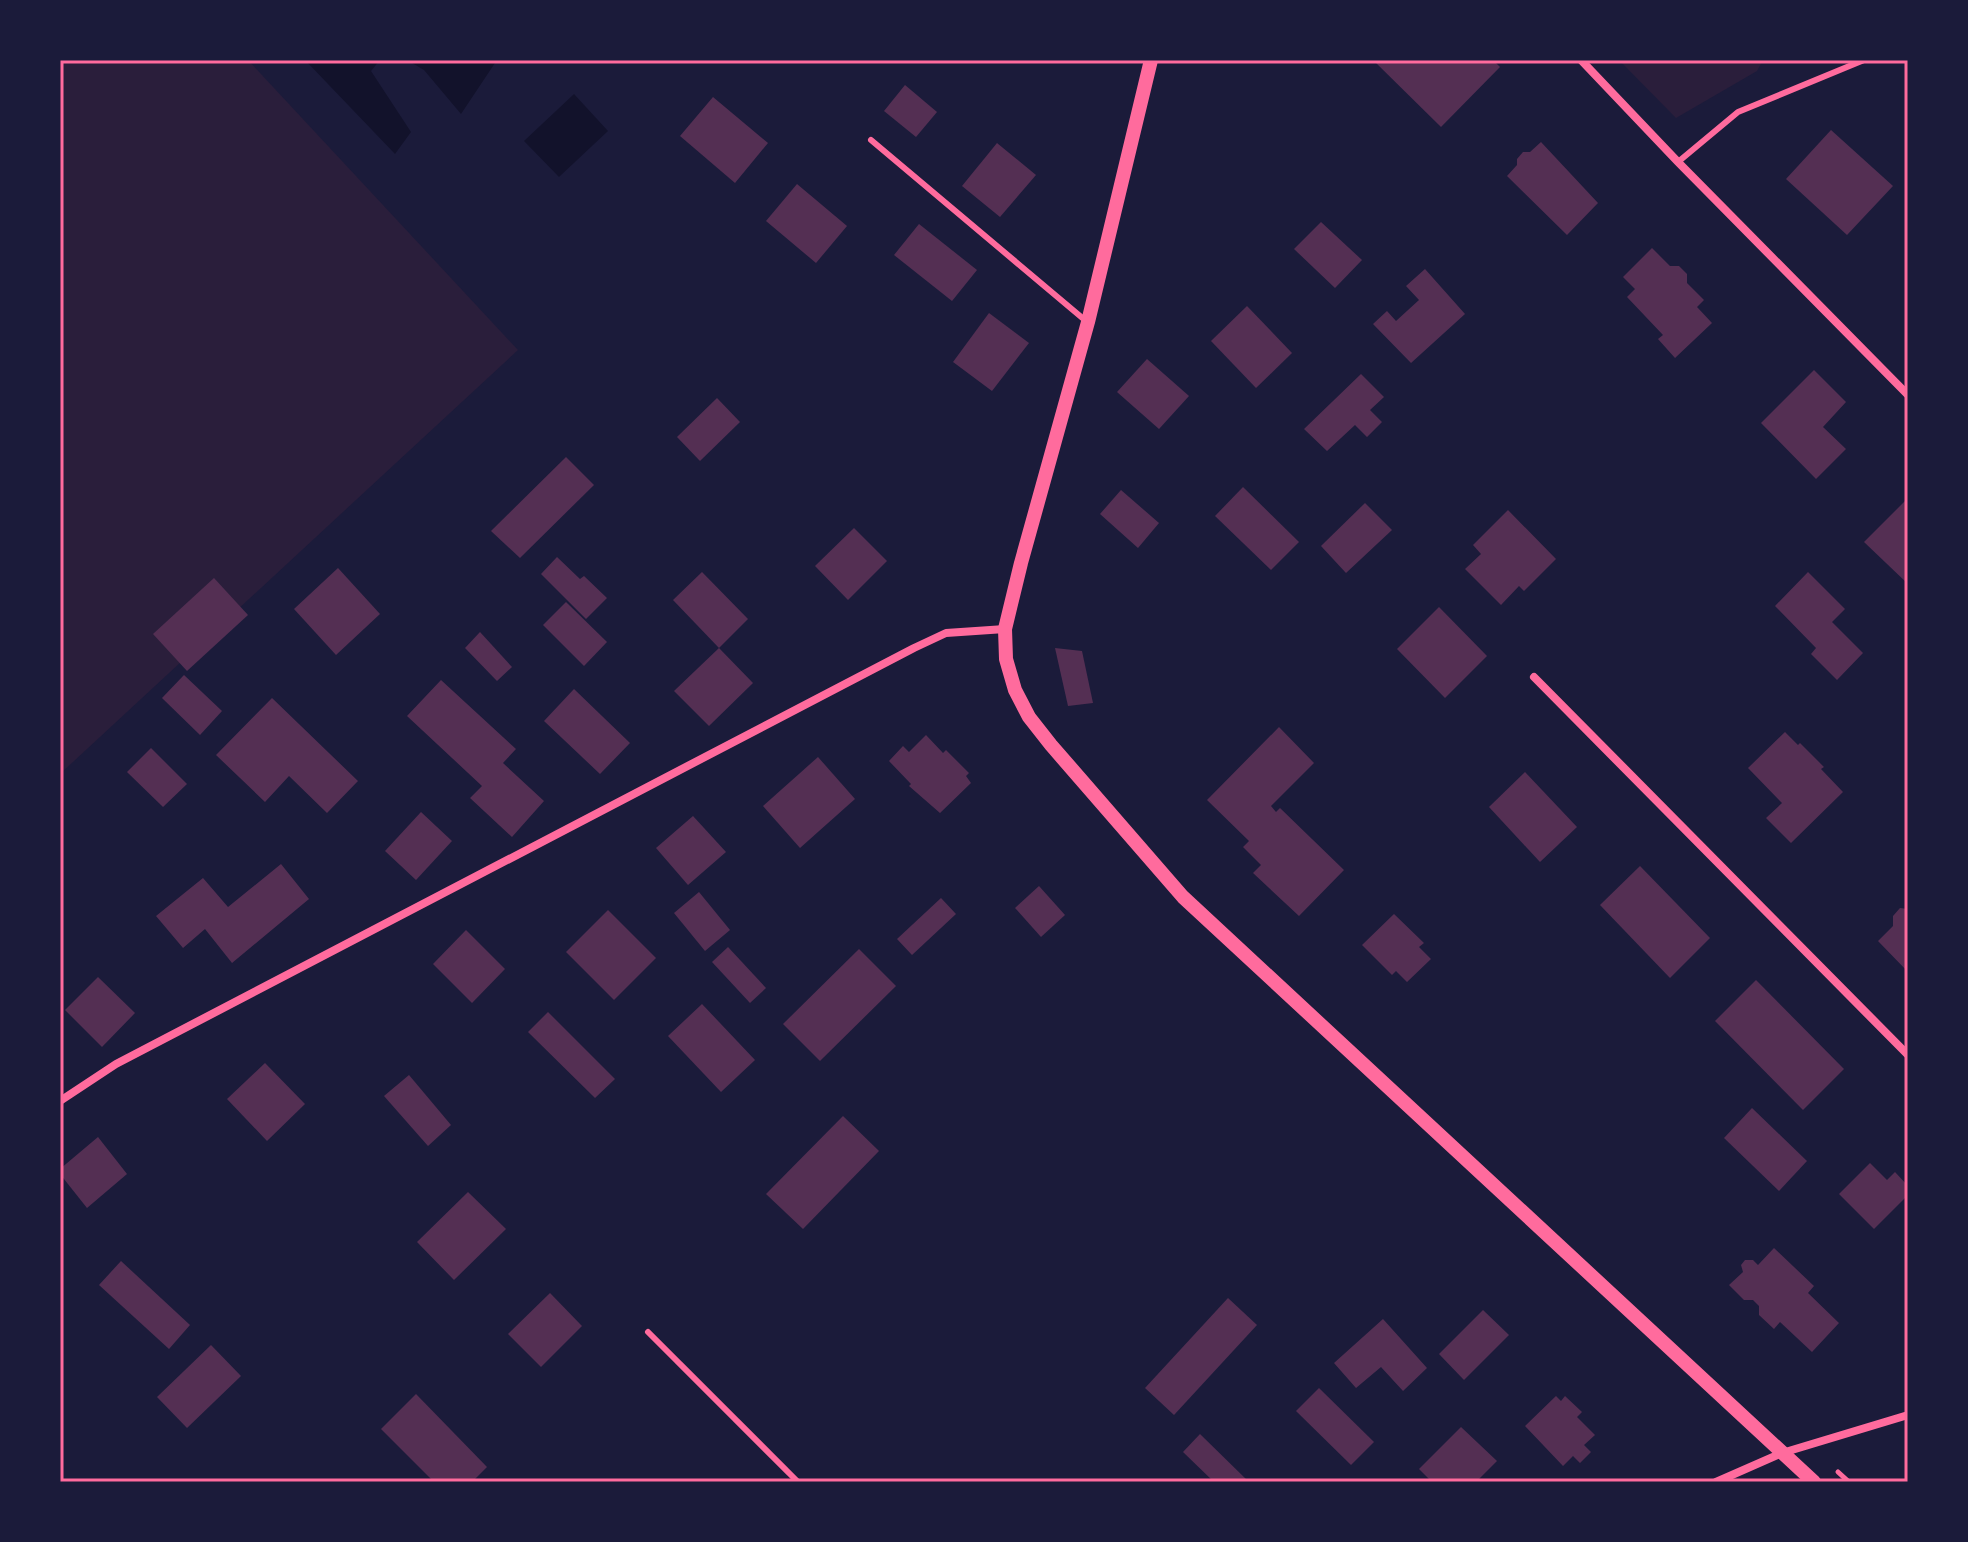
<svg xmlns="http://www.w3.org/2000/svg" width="1968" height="1542" viewBox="0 0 1968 1542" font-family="'Space Grotesk',sans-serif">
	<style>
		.green { fill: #2a1e3b }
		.water { fill: #12122b }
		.building { fill: #542f53 }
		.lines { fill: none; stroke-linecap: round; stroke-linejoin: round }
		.path { stroke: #ff6b9d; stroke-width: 5 }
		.service { stroke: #ff6b9d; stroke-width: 6 }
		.minor { stroke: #ff6b9d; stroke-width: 8 }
		.tertiary { stroke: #ff6b9d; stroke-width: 14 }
		.neatline { fill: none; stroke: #ff6b9d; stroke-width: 3 }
	</style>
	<rect width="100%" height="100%" fill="#1b1b3a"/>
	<!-- green -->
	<g class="green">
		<path d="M 60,60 L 248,60 L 518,350 L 60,774 Z"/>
		<path d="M 1619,60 L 1763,60 L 1757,71 L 1676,118 Z"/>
	</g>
	<!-- water -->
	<g class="water">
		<path d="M 305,60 L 380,60 L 371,71 L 411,132 L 395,154 Z"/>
		<path d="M 407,60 L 497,60 L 461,114 L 424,70 Z"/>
		<path d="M 574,94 L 608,131 L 559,177 L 524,141 Z"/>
	</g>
	<!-- building -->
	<g class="building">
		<path d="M 1373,60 L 1493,60 L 1500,67 L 1441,127 Z"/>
		<path d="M 905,85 L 937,112 L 916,137 L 884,111 Z"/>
		<path d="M 713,97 L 768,143 L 735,183 L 680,136 Z"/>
		<path d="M 1831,130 L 1893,186 L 1847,235 L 1786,179 Z"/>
		<path d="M 1541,142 L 1598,203 L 1567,235 L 1507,176 L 1517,165 L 1517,159 L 1523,152 L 1530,152 Z"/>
		<path d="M 997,143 L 1036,175 L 1000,217 L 962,186 Z"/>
		<path d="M 797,184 L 847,226 L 816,263 L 766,221 Z"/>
		<path d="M 1321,222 L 1362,260 L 1335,288 L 1294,249 Z"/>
		<path d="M 919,224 L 977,270 L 952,301 L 894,255 Z"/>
		<path d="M 1652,248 L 1670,266 L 1679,266 L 1687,274 L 1687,283 L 1704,300 L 1697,307 L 1712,323 L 1675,358 L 1658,339 L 1663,335 L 1627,297 L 1635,289 L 1623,277 Z"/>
		<path d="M 1425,269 L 1465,314 L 1411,363 L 1373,324 L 1387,311 L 1396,321 L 1419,300 L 1406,286 Z"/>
		<path d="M 1247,306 L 1292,353 L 1256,388 L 1211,341 Z"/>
		<path d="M 989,313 L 1029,343 L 992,391 L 953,362 Z"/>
		<path d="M 1147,359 L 1189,396 L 1159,429 L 1117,392 Z"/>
		<path d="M 1814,370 L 1846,402 L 1823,427 L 1846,449 L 1816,479 L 1761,423 Z"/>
		<path d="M 1361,374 L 1384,397 L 1370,410 L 1382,422 L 1367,437 L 1355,425 L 1327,451 L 1304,429 Z"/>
		<path d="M 717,398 L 740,422 L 700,461 L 677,437 Z"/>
		<path d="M 566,457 L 594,485 L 520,558 L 491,531 Z"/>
		<path d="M 1243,487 L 1299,542 L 1271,570 L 1215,516 Z"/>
		<path d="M 1121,490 L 1159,523 L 1138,548 L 1100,514 Z"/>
		<path d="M 1908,498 L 1908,584 L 1864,542 Z"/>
		<path d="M 1365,503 L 1392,530 L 1346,573 L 1321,546 Z"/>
		<path d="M 1508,510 L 1556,559 L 1524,591 L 1519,586 L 1501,605 L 1465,569 L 1481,554 L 1473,545 Z"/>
		<path d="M 854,528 L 887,561 L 848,600 L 815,566 Z"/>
		<path d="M 557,557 L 580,579 L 584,576 L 607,598 L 586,619 L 541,574 Z"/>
		<path d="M 338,568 L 380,614 L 336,655 L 294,609 Z"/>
		<path d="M 702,572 L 748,619 L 719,648 L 673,600 Z"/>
		<path d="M 1808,572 L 1845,609 L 1832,622 L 1863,653 L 1837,680 L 1811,654 L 1816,648 L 1775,606 Z"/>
		<path d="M 214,578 L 248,615 L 187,671 L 153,634 Z"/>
		<path d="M 566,602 L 607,642 L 584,666 L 543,625 Z"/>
		<path d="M 1439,607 L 1487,656 L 1445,698 L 1397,649 Z"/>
		<path d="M 480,632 L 512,667 L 497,681 L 465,648 Z"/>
		<path d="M 719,648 L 753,683 L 709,726 L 674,691 Z"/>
		<path d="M 1055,648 L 1082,651 L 1093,703 L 1068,706 Z"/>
		<path d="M 184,675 L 222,711 L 200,735 L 162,698 Z"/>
		<path d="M 441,680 L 516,749 L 503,763 L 544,801 L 512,837 L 470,798 L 482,786 L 407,716 Z"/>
		<path d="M 574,689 L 630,743 L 600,774 L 544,721 Z"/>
		<path d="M 272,698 L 358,781 L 327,813 L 289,776 L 265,802 L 216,755 Z"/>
		<path d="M 1279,727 L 1314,763 L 1271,806 L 1276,812 L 1280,808 L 1344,870 L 1299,916 L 1253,873 L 1261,865 L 1243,847 L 1249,841 L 1207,800 Z"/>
		<path d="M 1785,732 L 1798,745 L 1800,743 L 1824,767 L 1821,769 L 1843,792 L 1791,843 L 1766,818 L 1782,803 L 1748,768 Z"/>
		<path d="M 926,735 L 943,753 L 946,750 L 969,773 L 966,776 L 971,783 L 940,813 L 909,786 L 911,784 L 889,761 L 903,746 L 909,752 Z"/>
		<path d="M 151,748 L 187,784 L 163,807 L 127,772 Z"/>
		<path d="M 818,757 L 855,799 L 800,848 L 763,806 Z"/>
		<path d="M 1525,772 L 1577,827 L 1540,862 L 1489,807 Z"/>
		<path d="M 421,812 L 452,841 L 416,880 L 385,851 Z"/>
		<path d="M 693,816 L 726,852 L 688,885 L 656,848 Z"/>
		<path d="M 281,864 L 309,899 L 232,963 L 205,929 L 183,948 L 156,916 L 203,878 L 228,907 Z"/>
		<path d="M 1640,866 L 1710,938 L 1670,978 L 1600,905 Z"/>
		<path d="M 1039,886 L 1065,915 L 1041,937 L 1015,908 Z"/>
		<path d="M 699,892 L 730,930 L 705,951 L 674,913 Z"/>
		<path d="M 941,898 L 956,914 L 912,955 L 897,939 Z"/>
		<path d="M 1900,908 L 1908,909 L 1908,972 L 1878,941 L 1893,926 L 1893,916 Z"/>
		<path d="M 608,910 L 656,958 L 614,1000 L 566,952 Z"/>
		<path d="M 1394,914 L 1424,943 L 1419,947 L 1431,959 L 1407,982 L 1396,971 L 1392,975 L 1362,945 Z"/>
		<path d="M 466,930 L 505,969 L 472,1003 L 433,964 Z"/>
		<path d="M 728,947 L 766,988 L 750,1003 L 712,962 Z"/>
		<path d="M 859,949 L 896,986 L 820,1061 L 783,1024 Z"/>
		<path d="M 98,977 L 135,1013 L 102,1047 L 65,1010 Z"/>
		<path d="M 1756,980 L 1844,1069 L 1803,1110 L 1715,1021 Z"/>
		<path d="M 702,1004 L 755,1060 L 721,1092 L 668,1036 Z"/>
		<path d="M 548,1012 L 615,1079 L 595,1098 L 528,1032 Z"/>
		<path d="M 265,1063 L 305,1104 L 267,1141 L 227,1099 Z"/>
		<path d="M 409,1075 L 451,1125 L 428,1146 L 384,1096 Z"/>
		<path d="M 1752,1108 L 1807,1161 L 1779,1191 L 1724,1138 Z"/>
		<path d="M 843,1116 L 879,1151 L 803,1229 L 766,1194 Z"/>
		<path d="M 98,1137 L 127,1174 L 87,1208 L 60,1174 L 60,1169 Z"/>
		<path d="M 1870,1163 L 1887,1180 L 1895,1172 L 1908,1186 L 1908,1195 L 1874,1229 L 1839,1194 Z"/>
		<path d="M 468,1192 L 506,1229 L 454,1280 L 417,1242 Z"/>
		<path d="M 1774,1248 L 1814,1286 L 1808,1293 L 1839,1323 L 1812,1352 L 1780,1322 L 1774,1329 L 1759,1315 L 1759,1306 L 1753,1300 L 1744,1300 L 1729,1285 L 1743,1272 L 1741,1265 L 1745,1260 L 1753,1260 L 1758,1265 Z"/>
		<path d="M 121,1261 L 190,1325 L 169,1349 L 99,1285 Z"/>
		<path d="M 550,1293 L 582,1326 L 541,1367 L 508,1334 Z"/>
		<path d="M 1228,1298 L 1257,1325 L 1174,1415 L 1145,1388 Z"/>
		<path d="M 1483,1310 L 1509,1335 L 1464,1380 L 1439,1354 Z"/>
		<path d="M 1383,1319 L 1427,1368 L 1403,1391 L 1381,1367 L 1356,1388 L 1334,1363 Z"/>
		<path d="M 211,1345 L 241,1376 L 187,1428 L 157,1397 Z"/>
		<path d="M 1319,1388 L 1374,1442 L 1351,1465 L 1296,1411 Z"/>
		<path d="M 416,1394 L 487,1467 L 472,1482 L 434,1482 L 381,1429 Z"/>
		<path d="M 1556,1396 L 1561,1401 L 1565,1396 L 1582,1412 L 1577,1417 L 1595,1435 L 1584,1445 L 1591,1452 L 1580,1463 L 1573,1456 L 1563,1466 L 1525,1426 Z"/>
		<path d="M 1461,1427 L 1497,1461 L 1476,1482 L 1432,1482 L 1419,1469 Z"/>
		<path d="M 1200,1434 L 1249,1482 L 1214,1482 L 1183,1452 Z"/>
	</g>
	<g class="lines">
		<!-- path -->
		<path class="path" d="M 1838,1472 L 1849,1482"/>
		<!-- service -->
		<g class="service">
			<path d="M 871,140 L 1086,321"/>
			<path d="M 1678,162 L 1738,112 L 1864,60"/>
			<path d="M 648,1332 L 798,1482"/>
		</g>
		<!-- minor -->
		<g class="minor">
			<path d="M 1581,60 L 1678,162 L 1908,395"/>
			<path d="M 1534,677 L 1908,1055"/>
			<path d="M 60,1101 L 116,1064 L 914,648 L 946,633 L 1005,629"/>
			<path d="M 1716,1482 L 1782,1453 L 1908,1415"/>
		</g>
		<!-- tertiary -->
		<path class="tertiary" d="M 1151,60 L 1088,322 L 1021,563 L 1005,629 L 1006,659 L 1015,690 L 1029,717 L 1051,745 L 1183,897 L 1814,1482"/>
	</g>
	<!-- border -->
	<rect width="1968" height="1542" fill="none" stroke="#1b1b3a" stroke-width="124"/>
	<rect x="62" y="62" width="1844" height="1418" class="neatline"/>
</svg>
